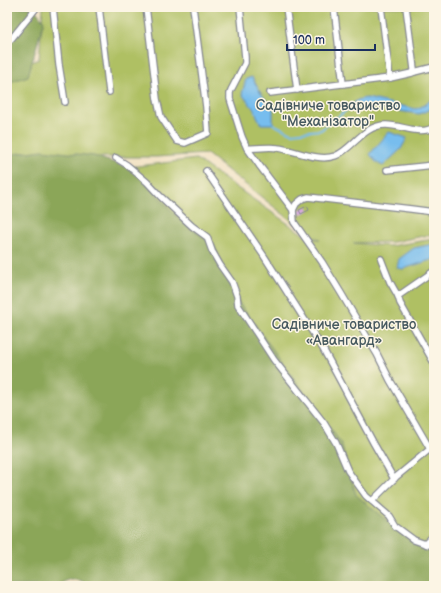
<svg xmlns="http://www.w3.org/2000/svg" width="441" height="593" viewBox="0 0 441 593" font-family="'Balsamiq Sans',sans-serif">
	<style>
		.green { fill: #afc063; stroke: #657860 }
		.forest { fill: #8ba659; stroke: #536a5c }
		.water { fill: #77bdee; stroke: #4976a6 }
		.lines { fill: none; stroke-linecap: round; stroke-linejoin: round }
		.stream { stroke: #77bdee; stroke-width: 2 }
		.building { fill: #daa6e6 }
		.minor-casing { stroke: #868891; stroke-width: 8 }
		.minor { stroke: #fff; stroke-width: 5.5 }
		.labels { text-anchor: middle; stroke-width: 3; stroke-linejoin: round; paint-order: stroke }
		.park-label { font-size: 14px; fill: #475a60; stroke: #fcf5e5 }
	</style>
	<rect width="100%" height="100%" fill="#fcf5e5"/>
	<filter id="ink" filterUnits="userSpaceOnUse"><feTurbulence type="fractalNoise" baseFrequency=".025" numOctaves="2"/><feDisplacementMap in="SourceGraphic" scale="8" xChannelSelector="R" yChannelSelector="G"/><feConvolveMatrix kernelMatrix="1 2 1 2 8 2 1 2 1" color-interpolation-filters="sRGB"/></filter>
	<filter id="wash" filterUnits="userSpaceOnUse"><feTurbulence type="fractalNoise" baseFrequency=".012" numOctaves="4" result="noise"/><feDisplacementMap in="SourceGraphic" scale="16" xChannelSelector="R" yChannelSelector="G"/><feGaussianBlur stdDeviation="0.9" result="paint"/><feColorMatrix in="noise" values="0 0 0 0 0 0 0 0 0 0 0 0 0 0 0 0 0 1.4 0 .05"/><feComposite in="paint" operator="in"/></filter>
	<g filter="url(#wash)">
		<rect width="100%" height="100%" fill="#f2e2c4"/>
		<!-- green -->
		<path class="green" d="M 43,7 L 434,7 L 434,234 L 393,242 L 353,243 L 390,246 L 434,239 L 434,558 L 421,550 L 355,499 L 113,169 L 196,159 L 310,239 L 320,239 L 312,237 L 207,154 L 156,157 L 7,157 L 7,71 L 39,59 Z"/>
		<!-- forest -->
		<g class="forest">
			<path d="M 7,7 L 33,7 L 44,21 L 28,76 L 7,83 Z"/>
			<path d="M 42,150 L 94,156 L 133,169 L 179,219 L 214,245 L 234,296 L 341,443 L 356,495 L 412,542 L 434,551 L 434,586 L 88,586 L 82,581 L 69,579 L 57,586 L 7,586 L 7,155 Z"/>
		</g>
		<!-- water -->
		<g class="water">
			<path d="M 252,77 L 260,92 L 273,109 L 273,124 L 261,124 L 253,108 L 242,94 L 246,79 Z"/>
			<path d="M 434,97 L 434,107 L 429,110 L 419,114 L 365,106 L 352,106 C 355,99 361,99 367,98 L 416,109 L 425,105 Z"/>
			<path d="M 389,132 L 407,138 L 401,149 L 383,166 L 376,162 L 370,154 Z"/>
			<path d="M 434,244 L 434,259 L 403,269 L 397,268 L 399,259 L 414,248 Z"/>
		</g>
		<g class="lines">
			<!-- stream -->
			<path class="stream" d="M 273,124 L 291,133 L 321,130 L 352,106"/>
		</g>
		<g id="blocks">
			<!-- building -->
			<path class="building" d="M 307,206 L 309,210 L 301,214 L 299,210 Z"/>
		</g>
	</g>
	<g filter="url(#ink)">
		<use href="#blocks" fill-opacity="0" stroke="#868891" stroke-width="1"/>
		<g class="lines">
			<!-- minor casing -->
			<g class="minor-casing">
				<g id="minor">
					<path d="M 53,7 L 59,65 L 65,102"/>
					<path d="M 99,7 L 109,92"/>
					<path d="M 146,7 L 157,99 L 161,117 L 177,141 L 185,143 L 208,133 L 206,107 L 193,7"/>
					<path d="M 240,7 L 245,57 L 245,63 L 231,90 L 230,93 L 230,99 L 242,137 L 247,148 C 258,149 268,146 278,148 C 295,150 318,162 335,156 C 353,149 363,125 386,125 C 402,125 420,136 434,127"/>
					<path d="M 286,7 L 297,90"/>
					<path d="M 334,7 L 343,84"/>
					<path d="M 381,7 L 390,78"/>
					<path d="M 406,7 L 414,69 L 414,72"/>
					<path d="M 7,43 L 12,38 L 37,7"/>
					<path d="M 270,93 L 390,78 L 412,73 L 414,72 L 434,67"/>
					<path d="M 247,148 L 259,165 L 293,210"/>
					<path d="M 116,158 L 127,165 L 147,182 L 160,196 L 192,226 L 207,237 L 212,251 L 220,265 L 232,282 L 237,296 L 238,305 L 274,360 L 324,423 L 336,443 L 348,471 L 366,496 L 389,516 L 395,526 L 414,540 L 434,547"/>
					<path d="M 387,170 L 434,165"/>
					<path d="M 206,171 L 264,256 L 322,347 L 374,444 L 394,479"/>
					<path d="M 381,259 L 390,282 L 398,296"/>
					<path d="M 434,271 L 398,296 L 400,303 L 434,363"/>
					<path d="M 430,449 L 390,380 L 377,354 L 341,293 L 322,262 L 294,222 L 293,210 L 296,204 L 302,199 L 308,197 L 411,209 L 434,212"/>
					<path d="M 372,501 L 396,477 L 430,449 L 434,448"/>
					<path d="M 425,544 L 434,535"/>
				</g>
			</g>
			<!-- minor -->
			<use href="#minor" class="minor"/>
		</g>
	</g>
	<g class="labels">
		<!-- park labels -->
		<g class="park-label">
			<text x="328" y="110">Садівниче товариство<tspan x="328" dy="16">"Механізатор"</tspan></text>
			<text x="344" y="329">Садівниче товариство<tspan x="344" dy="16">«Авангард»</tspan></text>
		</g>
	</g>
	<!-- margin -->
	<rect width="441" height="593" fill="none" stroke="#fcf5e5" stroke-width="24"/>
	<!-- scale -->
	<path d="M287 44v6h88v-6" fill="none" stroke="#1b2f5e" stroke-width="2"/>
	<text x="293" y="44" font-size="12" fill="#1b2f5e" stroke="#fcf5e5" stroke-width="3" paint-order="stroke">100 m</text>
</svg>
